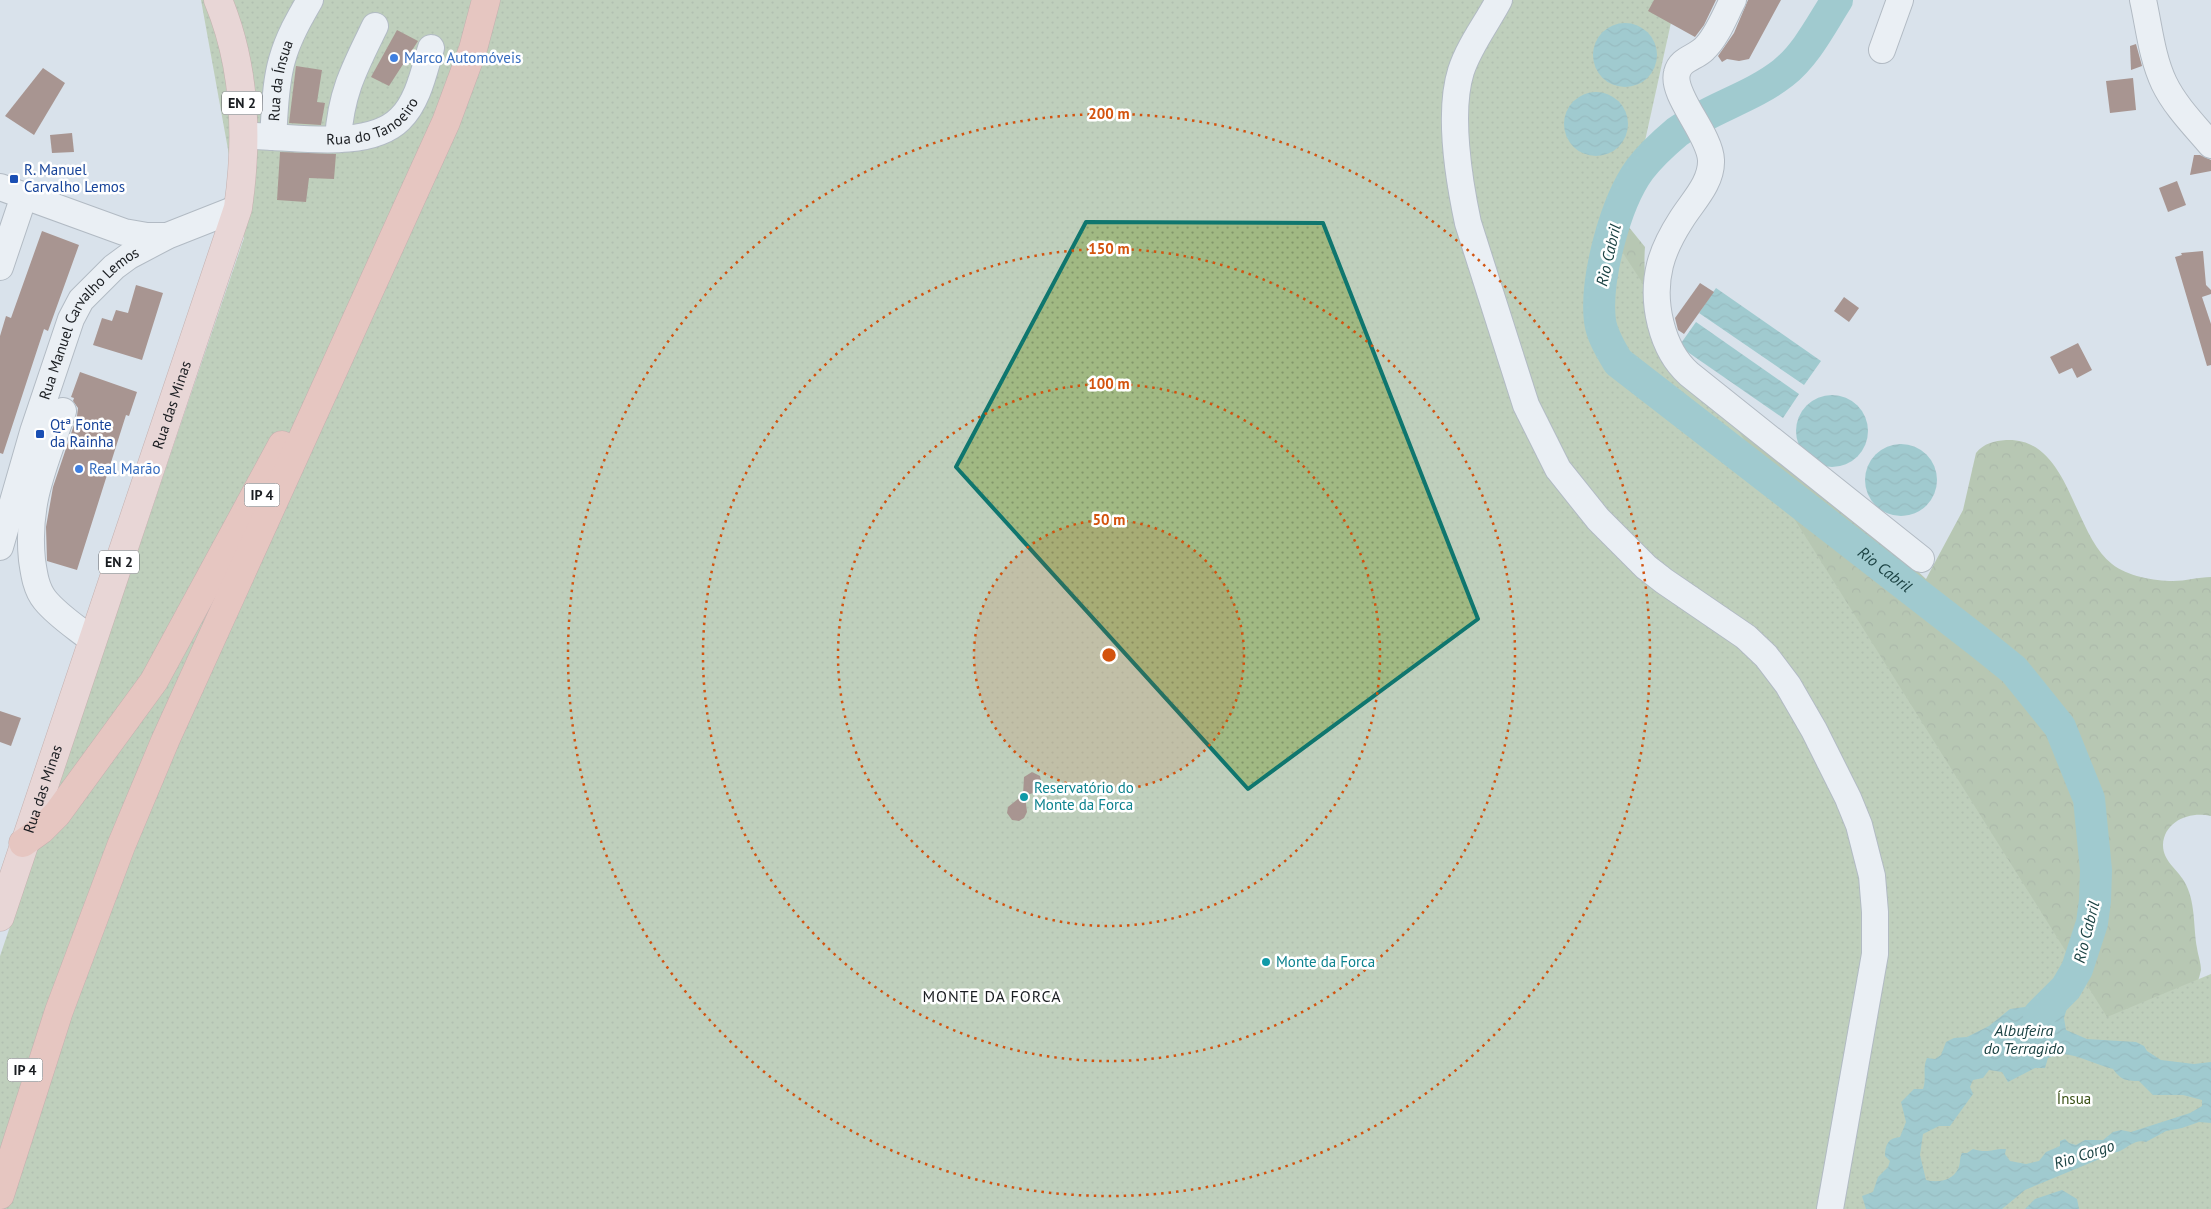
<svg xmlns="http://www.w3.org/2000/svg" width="2211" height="1209" viewBox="0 0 2211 1209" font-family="'PT Sans',sans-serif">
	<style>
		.forest { fill: url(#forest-crowns) }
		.park { fill: url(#park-dots) }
		.water { fill: url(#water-waves); fill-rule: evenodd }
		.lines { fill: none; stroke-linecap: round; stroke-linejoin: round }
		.river { stroke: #5baeae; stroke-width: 32 }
		.building { fill: #6d3924 }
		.minor-casing { stroke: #838b94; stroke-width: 28 }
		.major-casing { stroke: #aa7568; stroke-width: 29 }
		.highway-casing { stroke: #aa7568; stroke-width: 29 }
		.minor { stroke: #fff; stroke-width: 26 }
		.major { stroke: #fac8bc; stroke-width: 28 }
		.highway { stroke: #f7a48f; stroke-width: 28 }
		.marked { fill: none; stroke: #0f766e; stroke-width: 4; stroke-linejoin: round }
		.ring { fill: none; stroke: #d3530e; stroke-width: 2.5; stroke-dasharray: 2.5 5 }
		.shop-dot { fill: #3f7fe0; stroke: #fff; stroke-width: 2 }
		.transit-dot { fill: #1a4fb4; stroke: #fff; stroke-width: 2 }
		.culture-dot { fill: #0f9aa8; stroke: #fff; stroke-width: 2 }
		.labels { text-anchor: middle; stroke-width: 5; stroke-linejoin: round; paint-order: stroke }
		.shield { fill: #fff; stroke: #5f6164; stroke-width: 1 }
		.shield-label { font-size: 14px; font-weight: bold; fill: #1a1d21 }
		.shop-label { font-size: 15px; fill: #366cbe; stroke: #fff; text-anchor: start }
		.street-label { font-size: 15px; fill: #1a1d21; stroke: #fff }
		.transit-label { font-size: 15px; fill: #164399; stroke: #fff; text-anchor: start }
		.culture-label { font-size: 15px; fill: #0d838f; stroke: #fff; text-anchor: start }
		.park-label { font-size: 15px; fill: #394f14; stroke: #fff }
		.water-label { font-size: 16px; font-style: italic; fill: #1c4344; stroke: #fff }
		.neighbourhood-label { font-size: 16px; letter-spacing: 1px; fill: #1a1d21; stroke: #fff }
		.centre { fill: #d3530e; stroke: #fff; stroke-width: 2.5 }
		.ring-label { font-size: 15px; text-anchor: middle; font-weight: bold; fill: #d3530e; stroke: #fff; stroke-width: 5; stroke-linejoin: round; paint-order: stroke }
	</style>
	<defs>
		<pattern id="forest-crowns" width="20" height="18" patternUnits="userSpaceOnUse" patternTransform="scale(1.25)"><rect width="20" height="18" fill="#8fa770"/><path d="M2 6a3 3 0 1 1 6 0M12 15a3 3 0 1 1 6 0" fill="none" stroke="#74875c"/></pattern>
		<pattern id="park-dots" width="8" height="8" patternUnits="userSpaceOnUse" patternTransform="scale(1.25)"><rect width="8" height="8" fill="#a1b983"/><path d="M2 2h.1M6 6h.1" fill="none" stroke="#82966b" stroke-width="1.8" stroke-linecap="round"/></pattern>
		<pattern id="water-waves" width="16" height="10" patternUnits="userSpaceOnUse" patternTransform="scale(1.25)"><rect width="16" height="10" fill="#5baeae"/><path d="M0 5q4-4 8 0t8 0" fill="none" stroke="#4a8d8d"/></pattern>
	</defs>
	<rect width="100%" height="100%" fill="#d9e2eb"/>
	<!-- forest -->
	<path class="forest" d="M 1564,147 L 1645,247 C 1643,274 1647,297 1654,324 L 1926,579 L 1963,510 L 1976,453 C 1984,443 1994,441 2006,440 C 2070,437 2072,533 2112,564 C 2127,576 2154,581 2173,581 C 2186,581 2198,577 2211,577 L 2211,816 C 2190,811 2164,821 2163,845 C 2163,861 2177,869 2184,881 C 2196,901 2193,926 2197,948 C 2198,955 2201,963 2201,970 C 2200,974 2199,978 2198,981 L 2127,1040 L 1664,574 Z"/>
	<!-- park -->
	<path class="park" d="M 201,0 L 1676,0 L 1621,250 L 1758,461 L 2107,1017 L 2211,974 L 2211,1209 L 0,1209 L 0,956 L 244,238 Z"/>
	<!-- water -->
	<g class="water">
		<circle cx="1625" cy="55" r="32"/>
		<circle cx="1596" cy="124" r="32"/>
		<path d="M 1716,288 L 1821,361 L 1804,385 L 1699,313 Z"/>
		<path d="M 1696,322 L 1799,394 L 1783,418 L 1679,346 Z"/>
		<circle cx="1832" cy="431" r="36"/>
		<circle cx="1901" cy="480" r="36"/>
		<path d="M 2062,982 L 2074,985 L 2064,1018 L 2066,1030 L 2087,1039 L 2136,1042 L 2144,1046 L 2147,1051 L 2161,1060 L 2194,1064 L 2211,1062 L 2211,1123 L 2199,1122 L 2182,1128 L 2166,1131 L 2146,1142 C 2135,1139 2129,1147 2120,1151 C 2112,1154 2108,1152 2102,1158 L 2025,1190 L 2002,1209 L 1866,1209 L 1862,1196 L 1873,1192 L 1878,1177 L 1888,1167 L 1890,1161 L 1885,1156 C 1885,1145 1888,1138 1900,1137 L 1906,1122 L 1901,1102 L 1914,1089 L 1923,1089 C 1927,1078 1922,1069 1927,1058 L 1935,1059 L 1941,1055 L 1946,1042 L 1954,1038 L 1967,1037 L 1989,1026 L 2010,1009 L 2032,1006 L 2045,1002 L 2052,997 ZM 2062,1054 C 2080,1055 2096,1065 2113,1069 C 2121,1080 2126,1081 2139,1081 L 2153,1095 L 2183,1095 L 2202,1100 L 2202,1106 L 2190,1113 L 2131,1132 L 2121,1130 L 2113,1132 L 2103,1140 L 2085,1140 L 2076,1145 L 2069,1143 L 2065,1139 L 2060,1141 L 2060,1146 L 2046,1152 L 2039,1161 L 2026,1164 L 2010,1161 L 2005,1154 L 2006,1149 C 1993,1148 1989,1154 1973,1149 L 1967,1153 L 1962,1153 C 1959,1158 1961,1164 1958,1169 C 1952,1181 1938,1183 1926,1180 L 1920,1155 L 1923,1134 L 1939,1126 L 1950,1126 L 1973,1094 L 1970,1087 L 1973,1080 L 1983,1078 L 1989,1070 L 2002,1072 L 2008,1082 L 2035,1068 L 2045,1068 L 2048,1058 Z"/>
		<path d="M 2062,1190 L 2077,1199 L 2079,1209 L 2025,1209 L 2035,1199 Z"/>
	</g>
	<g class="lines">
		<!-- river -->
		<path class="river" id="s1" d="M 1837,0 C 1821,25 1806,55 1783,73 C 1751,98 1710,108 1677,132 C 1664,143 1650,156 1640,169 C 1615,203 1595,280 1600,321 C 1602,336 1611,350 1618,362 L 1983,645 L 2014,670 L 2060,727 L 2089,799 L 2096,870 L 2095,901 L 2092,923 L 2077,969 L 2066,988 L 2039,1015"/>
	</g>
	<!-- building -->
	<g class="building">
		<path d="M 1654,0 L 1716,0 L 1704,25 L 1695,37 L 1648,11 Z"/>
		<path d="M 1748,0 L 1781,0 L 1749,59 L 1739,61 L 1727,59 L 1722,62 L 1718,56 L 1734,33 Z"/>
		<path d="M 397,30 L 418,41 L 389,86 L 371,77 Z"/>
		<path d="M 2136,44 L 2142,66 L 2131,70 L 2130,46 Z"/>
		<path d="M 296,66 L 322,70 L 317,102 L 325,103 L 321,125 L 289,123 Z"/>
		<path d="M 43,68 L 65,83 L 34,135 L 5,116 Z"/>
		<path d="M 2133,78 L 2136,110 L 2110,113 L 2106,81 Z"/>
		<path d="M 72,133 L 74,152 L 52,153 L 50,135 Z"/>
		<path d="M 280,152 L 336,154 L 334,179 L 309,178 L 306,202 L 277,200 Z"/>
		<path d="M 2194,155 L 2200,155 L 2211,160 L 2211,171 L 2190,175 Z"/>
		<path d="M 2177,181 L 2186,205 L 2168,212 L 2159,188 Z"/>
		<path d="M 42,231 L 79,245 L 48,331 L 44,329 L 3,454 L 0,453 L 0,336 L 6,316 L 11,318 Z"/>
		<path d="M 2203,251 L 2206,285 L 2211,290 L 2211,294 L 2202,297 L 2211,324 L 2211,365 L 2207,366 L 2175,257 L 2182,255 L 2181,253 Z"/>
		<path d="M 1700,283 L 1714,292 L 1684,334 L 1678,330 L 1675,318 Z"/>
		<path d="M 136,285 L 163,293 L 142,360 L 93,345 L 102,318 L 112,321 L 116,310 L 128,313 Z"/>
		<path d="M 1844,297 L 1859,308 L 1849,322 L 1834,311 Z"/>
		<path d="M 2078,343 L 2092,370 L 2077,378 L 2072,368 L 2059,374 L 2050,357 Z"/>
		<path d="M 80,372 L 137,392 L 129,416 L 126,415 L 77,570 L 47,561 L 46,527 L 53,487 L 77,416 L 78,408 L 73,401 L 74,398 L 71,397 Z"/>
		<path d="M 0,711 L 21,718 L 11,746 L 0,742 Z"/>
		<path d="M 1032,772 L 1040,776 L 1042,785 L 1038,791 L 1025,796 L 1027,812 L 1024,818 L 1019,821 L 1012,820 L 1007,813 L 1008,807 L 1023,795 L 1024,777 Z"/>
	</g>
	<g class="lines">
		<!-- minor casing -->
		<g class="minor-casing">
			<g id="minor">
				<path d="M 1499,0 C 1487,23 1469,46 1461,71 C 1448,112 1459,181 1468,223 L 1526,405 L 1558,469 L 1598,519 L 1646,567 L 1664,581 L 1746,637 L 1766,656 L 1788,685 L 1814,730 L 1848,798 L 1859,825 L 1872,876 L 1875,912 L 1875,954 L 1830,1209"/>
				<path d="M 1733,0 C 1725,15 1717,37 1704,49 C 1695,58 1680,59 1677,73 C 1671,95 1710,134 1711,160 C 1712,183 1692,202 1681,220 C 1672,234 1664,249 1660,265 C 1651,301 1661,349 1689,374 L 1921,559"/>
				<path d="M 2143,0 C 2149,27 2152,58 2164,83 C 2175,106 2195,126 2211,145"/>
				<path d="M 1882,50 L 1900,0"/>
				<path id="s2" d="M 255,136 L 273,137 C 275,111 275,84 282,60 C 288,38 299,19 310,0"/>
				<path id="s3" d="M 273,137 C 310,139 372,147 400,119 C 418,102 424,71 431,48"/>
				<path d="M 338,139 C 341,92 355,67 375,26"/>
				<path d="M 0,187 L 124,232 L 147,236 L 166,236"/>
				<path d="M 0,267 L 24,196"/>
				<path d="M 63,411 C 45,464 26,502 32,560 C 34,574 36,589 45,600 C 58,616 76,627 92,640"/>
				<path id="s4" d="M 0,547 L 33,432 L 71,319 L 81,300 L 114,267 L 129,256 L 167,236 L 238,208"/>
			</g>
		</g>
		<!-- major casing -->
		<g class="major-casing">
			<g id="major">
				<path id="s5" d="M 0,917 L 238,208 C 248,139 245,65 218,0"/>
			</g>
		</g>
		<!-- highway casing -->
		<g class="highway-casing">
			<g id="highway">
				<path d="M 23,843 L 41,830 L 57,814 L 154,681 L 282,445"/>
				<path d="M 0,1195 L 59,1011 L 121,846 L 165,741 L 446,122 L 473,49 L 486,0"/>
			</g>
		</g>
		<!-- minor -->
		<use href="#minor" class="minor"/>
		<!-- major -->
		<use href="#major" class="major"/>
		<!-- highway -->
		<use href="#highway" class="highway"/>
	</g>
	<!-- marked area -->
	<path d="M0 0H2211V1209H0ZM 1086,222 L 1323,223 L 1478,619 L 1248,789 L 956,467 Z" fill="#d9e2eb" fill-opacity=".55" fill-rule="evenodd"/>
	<path class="marked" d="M 1086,222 L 1323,223 L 1478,619 L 1248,789 L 956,467 Z"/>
	<!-- distance rings -->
	<circle cx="1109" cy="655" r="135" fill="#d3530e" fill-opacity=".12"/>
	<g class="ring">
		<circle cx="1109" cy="655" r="135"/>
		<circle cx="1109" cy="655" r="271"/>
		<circle cx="1109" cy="655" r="406"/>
		<circle cx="1109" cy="655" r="541"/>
	</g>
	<!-- markers -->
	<g class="shop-dot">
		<circle cx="394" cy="58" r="5"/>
		<circle cx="79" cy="469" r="5"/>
	</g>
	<g class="transit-dot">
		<rect x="9" y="174" width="10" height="10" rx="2.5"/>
		<rect x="35" y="429" width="10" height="10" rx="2.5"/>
	</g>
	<g class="culture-dot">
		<circle cx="1024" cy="797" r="5"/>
		<circle cx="1266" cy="962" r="5"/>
	</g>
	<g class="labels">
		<!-- shield labels -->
		<g class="shield">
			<rect x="222" y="91.5" width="40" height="23" rx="4"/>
			<rect x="244.5" y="483.5" width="35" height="23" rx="4"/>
			<rect x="99" y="550.5" width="40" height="23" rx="4"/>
			<rect x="7.5" y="1058.5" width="35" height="23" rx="4"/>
		</g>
		<g class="shield-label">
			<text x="242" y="108">EN 2</text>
			<text x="262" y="500">IP 4</text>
			<text x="119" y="567">EN 2</text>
			<text x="25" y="1075">IP 4</text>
		</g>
		<!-- shop labels -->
		<g class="shop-label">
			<text x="404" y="63">Marco Automóveis</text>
			<text x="89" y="474">Real Marão</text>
		</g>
		<!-- street labels -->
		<g class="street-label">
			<text dy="5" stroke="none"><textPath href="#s2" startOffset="75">Rua da Ínsua</textPath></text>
			<text dy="5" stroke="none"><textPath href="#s3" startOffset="105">Rua do Tanoeiro</textPath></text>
			<text dy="5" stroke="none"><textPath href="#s4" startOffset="245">Rua Manuel Carvalho Lemos</textPath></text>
			<text dy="5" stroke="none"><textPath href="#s5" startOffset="540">Rua das Minas</textPath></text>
			<text dy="5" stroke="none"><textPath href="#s5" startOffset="135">Rua das Minas</textPath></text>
		</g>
		<!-- transit labels -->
		<g class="transit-label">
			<text x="24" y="175">R. Manuel<tspan x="24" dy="17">Carvalho Lemos</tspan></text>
			<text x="50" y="430">Qtª Fonte<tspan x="50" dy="17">da Rainha</tspan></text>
		</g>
		<!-- culture labels -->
		<g class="culture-label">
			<text x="1034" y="793">Reservatório do<tspan x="1034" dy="17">Monte da Forca</tspan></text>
			<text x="1276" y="967">Monte da Forca</text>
		</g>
		<!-- park labels -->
		<g class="park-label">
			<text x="2074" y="1104">Ínsua</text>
		</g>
		<!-- water labels -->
		<g class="water-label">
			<text transform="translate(1608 255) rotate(-77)" y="6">Rio Cabril</text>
			<text dy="6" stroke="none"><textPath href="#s1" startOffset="808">Rio Cabril</textPath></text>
			<text transform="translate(2086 932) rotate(-76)" y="6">Rio Cabril</text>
			<text x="2024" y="1036">Albufeira<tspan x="2024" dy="18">do Terragido</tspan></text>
			<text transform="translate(2084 1154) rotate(-18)" y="6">Rio Corgo</text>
		</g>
		<!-- neighbourhood labels -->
		<g class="neighbourhood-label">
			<text x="992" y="1002">MONTE DA FORCA</text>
		</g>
	</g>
	<circle cx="1109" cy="655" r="8" class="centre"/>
	<g class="ring-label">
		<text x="1109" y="119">200 m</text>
		<text x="1109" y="254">150 m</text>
		<text x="1109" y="389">100 m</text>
		<text x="1109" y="525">50 m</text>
	</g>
</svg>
